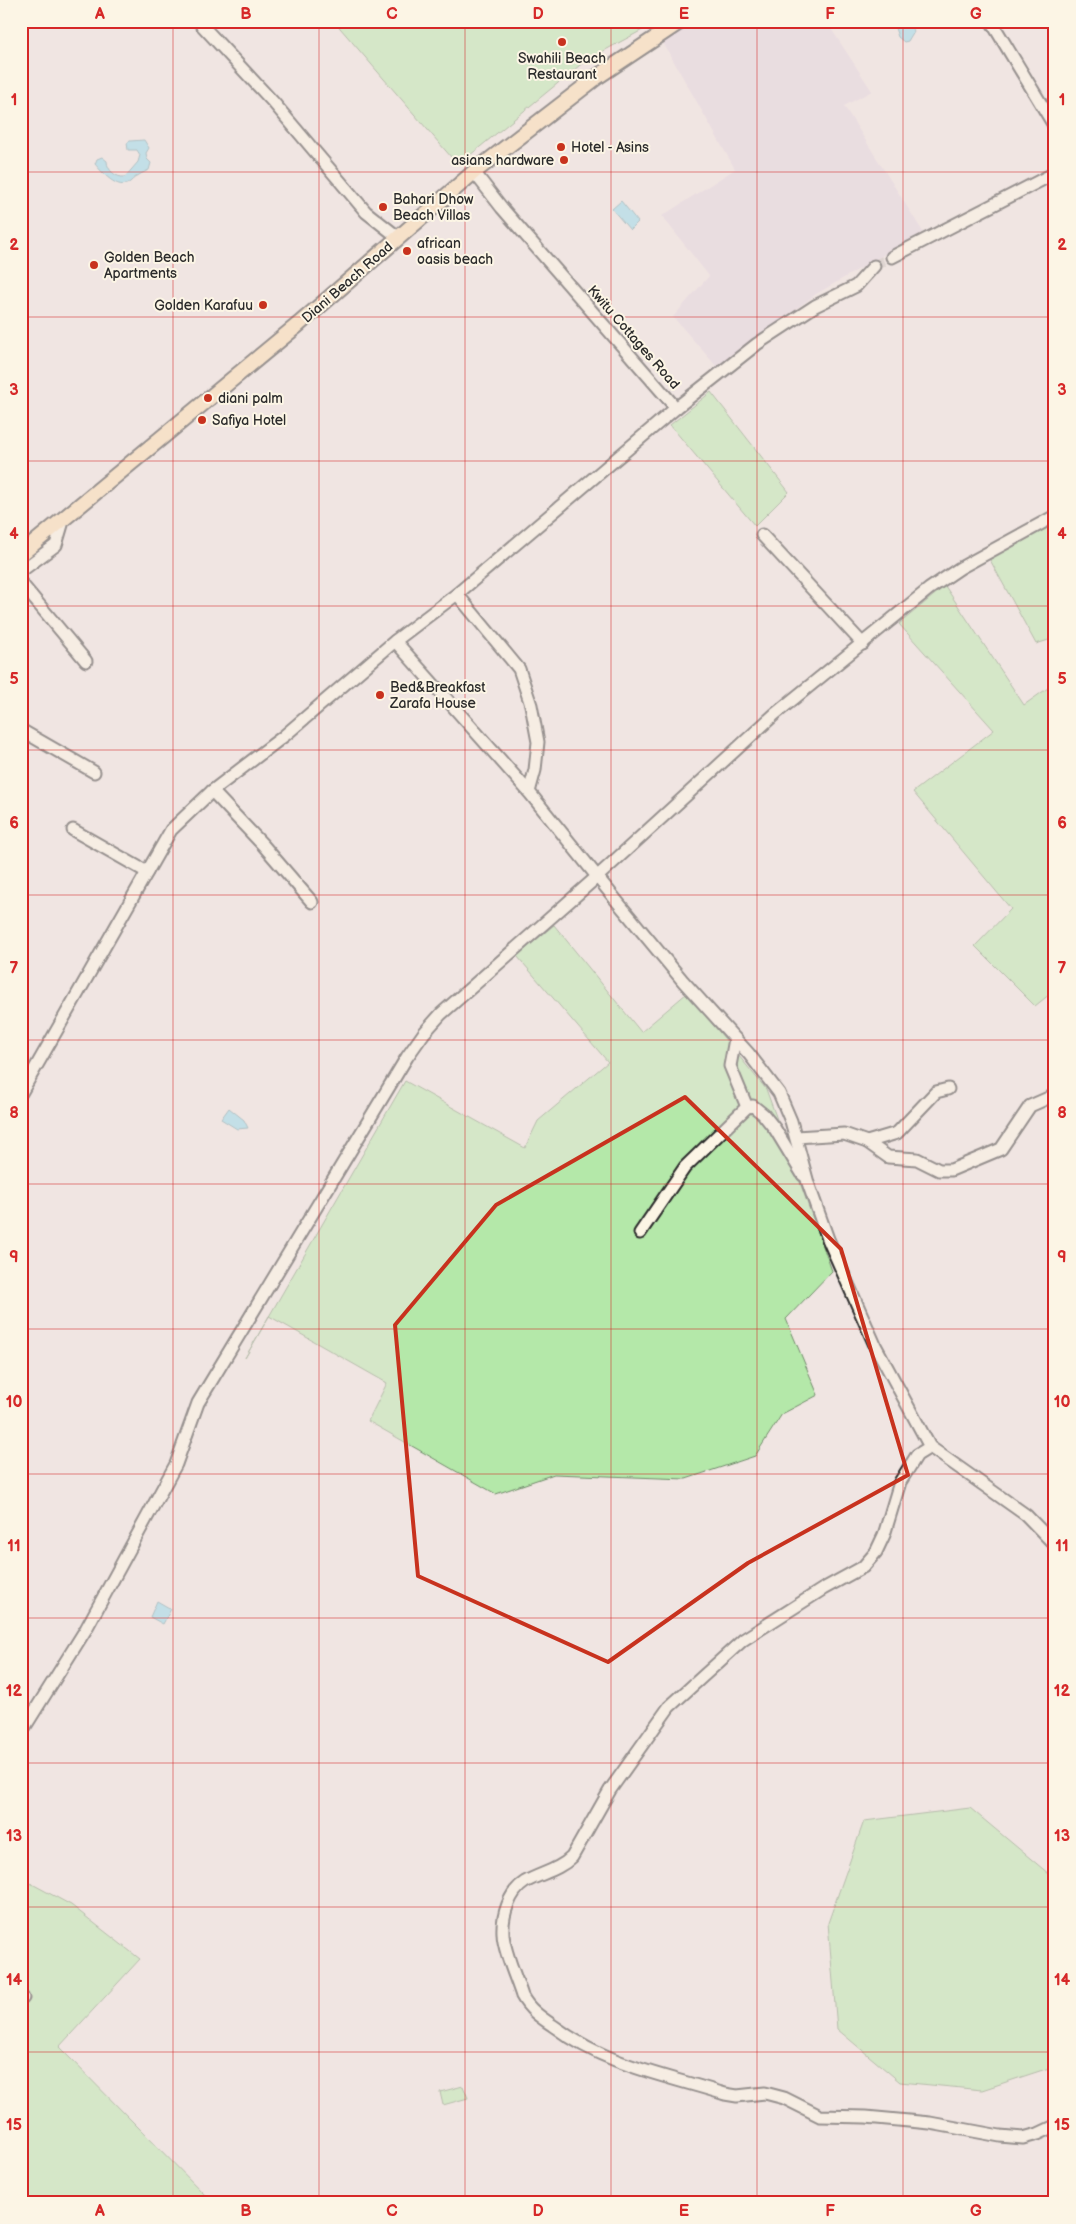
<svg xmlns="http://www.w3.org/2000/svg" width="1076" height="2224" viewBox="0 0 1076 2224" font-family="'Balsamiq Sans',sans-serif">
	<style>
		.built { fill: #e1d2de }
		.green { fill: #b4e8a9; stroke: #708a6a }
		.water { fill: #8cd8ed; stroke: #65939f }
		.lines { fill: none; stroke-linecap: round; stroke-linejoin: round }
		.minor-tunnel { stroke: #c9c0bd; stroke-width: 11; stroke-dasharray: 11 5.5; stroke-linecap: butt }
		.minor-casing { stroke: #2b2b2b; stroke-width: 15 }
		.major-casing { stroke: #2b2b2b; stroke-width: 18 }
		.minor { stroke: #fcf5e5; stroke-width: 11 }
		.major { stroke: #fddcac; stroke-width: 14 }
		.marked { fill: none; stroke: #c8321e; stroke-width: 4; stroke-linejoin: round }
		.grid { fill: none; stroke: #d62828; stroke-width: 1; stroke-opacity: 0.55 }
		.poi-dot { fill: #c8321e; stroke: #fcf5e5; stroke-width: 2 }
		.labels { text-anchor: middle; stroke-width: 4; stroke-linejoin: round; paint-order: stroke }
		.poi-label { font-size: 14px; fill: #2b2b2b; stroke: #fcf5e5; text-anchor: start }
		.street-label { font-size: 14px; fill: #2b2b2b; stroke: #fcf5e5 }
		.neatline { fill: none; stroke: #d62828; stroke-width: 2 }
		.grid-label { font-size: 16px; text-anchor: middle; font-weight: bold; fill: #d62828 }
	</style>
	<rect width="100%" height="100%" fill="#f0e5e2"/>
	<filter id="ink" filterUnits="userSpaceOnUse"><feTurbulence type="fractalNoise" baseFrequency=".02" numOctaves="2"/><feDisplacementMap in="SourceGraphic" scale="10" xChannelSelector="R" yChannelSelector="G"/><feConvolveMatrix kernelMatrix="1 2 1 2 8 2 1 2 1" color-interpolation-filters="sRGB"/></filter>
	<g filter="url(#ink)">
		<!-- built -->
		<path class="built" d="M 692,21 L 826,21 L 872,91 L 844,106 L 923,232 L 816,294 L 718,368 L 673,317 L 709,276 L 662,216 L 735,169 L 661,39 Z"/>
		<!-- green -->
		<g class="green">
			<path d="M 334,21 L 659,21 L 585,61 L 458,165 Z"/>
			<path d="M 711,392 L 789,492 L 755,526 L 670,425 Z"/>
			<path d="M 1055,524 L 1055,638 L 1036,644 L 989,558 Z"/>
			<path d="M 945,586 L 1024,705 L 1055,683 L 1055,990 L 1035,1006 L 975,946 L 1011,909 L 913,792 L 994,730 L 899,624 Z"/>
			<path d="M 554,925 L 641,1032 L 687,993 L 766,1089 L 832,1271 L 786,1319 L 818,1395 L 782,1414 L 755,1456 L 686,1479 L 554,1474 L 496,1494 L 368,1421 L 387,1383 L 269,1316 L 245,1358 L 405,1081 L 525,1148 L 538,1121 L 608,1062 L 517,956 Z"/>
			<path d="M 970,1808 L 1055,1879 L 1055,2066 L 982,2090 L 900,2082 L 837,2029 L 828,1923 L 864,1821 Z"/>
			<path d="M 21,1878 L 71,1905 L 140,1959 L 59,2047 L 211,2201 L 216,2203 L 21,2203 Z"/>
			<path d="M 463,2086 L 468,2098 L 443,2105 L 440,2092 Z"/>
		</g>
		<!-- water -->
		<g class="water">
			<path d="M 883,21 L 908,21 L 914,31 L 908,41 L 904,42 L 898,37 L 895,28 L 884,24 Z"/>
			<path d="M 144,140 L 149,148 L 146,153 L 147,159 L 151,163 L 149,170 C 142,173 136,176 130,182 C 118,192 101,171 95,164 L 97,159 L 102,157 L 107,161 C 107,170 116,178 125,177 L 138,162 L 140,155 L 137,150 L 128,150 L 127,143 L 130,141 Z"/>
			<path d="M 621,201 L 638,222 L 630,230 L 612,209 Z"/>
			<path d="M 229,1108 L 244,1120 L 248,1128 L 237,1129 L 221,1119 Z"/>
			<path d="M 157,1601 L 171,1609 L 163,1624 L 150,1617 Z"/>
		</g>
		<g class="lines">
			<!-- minor-tunnel -->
			<path class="minor-tunnel" d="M 874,266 L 892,257"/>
			<!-- minor casing -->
			<g class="minor-casing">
				<g id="minor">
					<path d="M 198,21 L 273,102 L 366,212 L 399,238"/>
					<path d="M 991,21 L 1055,127"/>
					<path d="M 474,172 L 502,208 L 676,408 L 457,594 L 519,669 L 531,705 L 538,742 L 535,770 L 529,792 L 620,905 L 683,981 L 749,1054 L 779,1093 L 791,1121 L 808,1183 L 828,1239 L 875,1345 L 930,1447 L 1026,1515 L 1055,1545"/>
					<path d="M 892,257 L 1055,173"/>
					<path d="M 676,408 L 757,344 L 815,306 L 856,286 L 874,266"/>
					<path d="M 762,535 L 863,644"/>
					<path d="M 21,571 L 56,545 L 64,518"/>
					<path d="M 21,583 L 86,661"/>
					<path d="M 395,641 L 529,792"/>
					<path d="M 21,730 L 94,772"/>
					<path d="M 212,791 L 263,845 L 312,902"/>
					<path d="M 73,830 L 147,872"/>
					<path d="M 735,1039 L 730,1066 L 747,1107"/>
					<path d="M 21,1093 L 171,830 L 212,791 L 284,736 L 395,641 L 457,594"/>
					<path d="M 796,1137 L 844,1134 L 867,1142 L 888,1157 L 917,1159 L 939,1170 L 951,1170 L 1001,1149 L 1030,1106 L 1055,1095"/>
					<path d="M 867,1142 L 897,1133 L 936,1092 L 948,1089"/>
					<path d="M 640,1233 L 685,1167 L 747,1107 L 753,1106 L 763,1114 L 775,1129 L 803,1175"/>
					<path d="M 930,1447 L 917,1455 L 900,1482 L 884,1535 L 876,1552 L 863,1567 L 823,1589 L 743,1640 L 669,1707 L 610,1790 L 572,1857 C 559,1870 541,1873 525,1882 C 509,1892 502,1916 503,1933 C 503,1949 517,1980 522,1996 C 529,2009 540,2017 552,2025 C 607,2066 661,2074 725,2094 L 737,2096 L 765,2093 L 784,2098 L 820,2116 L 866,2117 L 930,2123 L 1000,2136 L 1023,2138 L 1038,2134 L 1055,2126"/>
					<path d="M 21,1733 L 86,1629 L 176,1464 L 198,1403 L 407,1057 L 424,1033 L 441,1014 L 598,876 L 775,714 L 929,589 L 960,568 L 1055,516"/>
					<path d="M 21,1997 L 23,1998"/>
				</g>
			</g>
			<!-- major casing -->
			<g class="major-casing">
				<path id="major" d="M 21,554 L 299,324 L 474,172 L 597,77 L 681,21"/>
			</g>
			<!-- minor -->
			<use href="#minor" class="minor"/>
			<!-- major -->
			<use href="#major" class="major"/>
		</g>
	</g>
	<!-- marked area -->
	<path d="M0 0H1076V2224H0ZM 685,1097 L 841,1249 L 908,1475 L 748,1563 L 608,1662 L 418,1576 L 395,1325 L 496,1205 Z" fill="#f0e5e2" fill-opacity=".55" fill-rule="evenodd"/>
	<path class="marked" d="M 685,1097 L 841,1249 L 908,1475 L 748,1563 L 608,1662 L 418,1576 L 395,1325 L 496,1205 Z"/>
	<!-- grid -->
	<path class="grid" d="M 173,21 L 173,2203M 319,21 L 319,2203M 465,21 L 465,2203M 611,21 L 611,2203M 757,21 L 757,2203M 903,21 L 903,2203M 21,172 L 1055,172M 21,317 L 1055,317M 21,461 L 1055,461M 21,606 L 1055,606M 21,750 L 1055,750M 21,895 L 1055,895M 21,1040 L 1055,1040M 21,1184 L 1055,1184M 21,1329 L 1055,1329M 21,1474 L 1055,1474M 21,1618 L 1055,1618M 21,1763 L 1055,1763M 21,1907 L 1055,1907M 21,2052 L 1055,2052"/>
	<!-- markers -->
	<g class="poi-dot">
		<circle cx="562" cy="42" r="5"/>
		<circle cx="561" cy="147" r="5"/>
		<circle cx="564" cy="160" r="5"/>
		<circle cx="383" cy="207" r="5"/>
		<circle cx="407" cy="251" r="5"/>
		<circle cx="94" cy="265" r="5"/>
		<circle cx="263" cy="305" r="5"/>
		<circle cx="208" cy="398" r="5"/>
		<circle cx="202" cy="420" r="5"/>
		<circle cx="380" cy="695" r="5"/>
	</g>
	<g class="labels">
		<!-- poi labels -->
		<g class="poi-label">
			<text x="562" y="63" text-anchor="middle">Swahili Beach<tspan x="562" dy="16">Restaurant</tspan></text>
			<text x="571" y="152">Hotel - Asins</text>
			<text x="554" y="165" text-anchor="end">asians hardware</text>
			<text x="393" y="204">Bahari Dhow<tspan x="393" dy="16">Beach Villas</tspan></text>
			<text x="417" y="248">african<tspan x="417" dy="16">oasis beach</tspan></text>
			<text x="104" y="262">Golden Beach<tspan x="104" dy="16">Apartments</tspan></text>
			<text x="253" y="310" text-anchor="end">Golden Karafuu</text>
			<text x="218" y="403">diani palm</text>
			<text x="212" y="425">Safiya Hotel</text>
			<text x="390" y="692">Bed&amp;Breakfast<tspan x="390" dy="16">Zarafa House</tspan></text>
		</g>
		<!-- street labels -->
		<g class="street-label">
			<text transform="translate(347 282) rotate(-41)" y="5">Diani Beach Road</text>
			<text transform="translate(634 337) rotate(49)" y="5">Kwitu Cottages Road</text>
		</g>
	</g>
	<!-- margin -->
	<rect width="1076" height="2224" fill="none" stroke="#fcf5e5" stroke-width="55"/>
	<rect x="28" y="28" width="1020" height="2168" class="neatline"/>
	<g class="grid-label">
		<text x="100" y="19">A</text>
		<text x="246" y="19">B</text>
		<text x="392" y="19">C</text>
		<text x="538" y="19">D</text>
		<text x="684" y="19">E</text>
		<text x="830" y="19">F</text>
		<text x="976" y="19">G</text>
		<text x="14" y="105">1</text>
		<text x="1062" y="105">1</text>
		<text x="14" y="250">2</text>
		<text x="1062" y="250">2</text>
		<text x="14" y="395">3</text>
		<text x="1062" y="395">3</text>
		<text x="14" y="539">4</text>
		<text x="1062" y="539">4</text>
		<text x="14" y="684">5</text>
		<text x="1062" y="684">5</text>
		<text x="14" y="828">6</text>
		<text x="1062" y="828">6</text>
		<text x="14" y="973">7</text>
		<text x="1062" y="973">7</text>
		<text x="14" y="1118">8</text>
		<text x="1062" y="1118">8</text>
		<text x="14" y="1262">9</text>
		<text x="1062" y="1262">9</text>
		<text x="14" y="1407">10</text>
		<text x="1062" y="1407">10</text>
		<text x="14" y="1551">11</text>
		<text x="1062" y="1551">11</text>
		<text x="14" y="1696">12</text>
		<text x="1062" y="1696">12</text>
		<text x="14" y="1841">13</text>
		<text x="1062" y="1841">13</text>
		<text x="14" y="1985">14</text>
		<text x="1062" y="1985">14</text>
		<text x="14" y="2130">15</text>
		<text x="1062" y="2130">15</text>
		<text x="100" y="2216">A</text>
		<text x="246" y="2216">B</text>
		<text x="392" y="2216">C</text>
		<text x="538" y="2216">D</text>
		<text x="684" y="2216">E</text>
		<text x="830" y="2216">F</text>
		<text x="976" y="2216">G</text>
	</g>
</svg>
